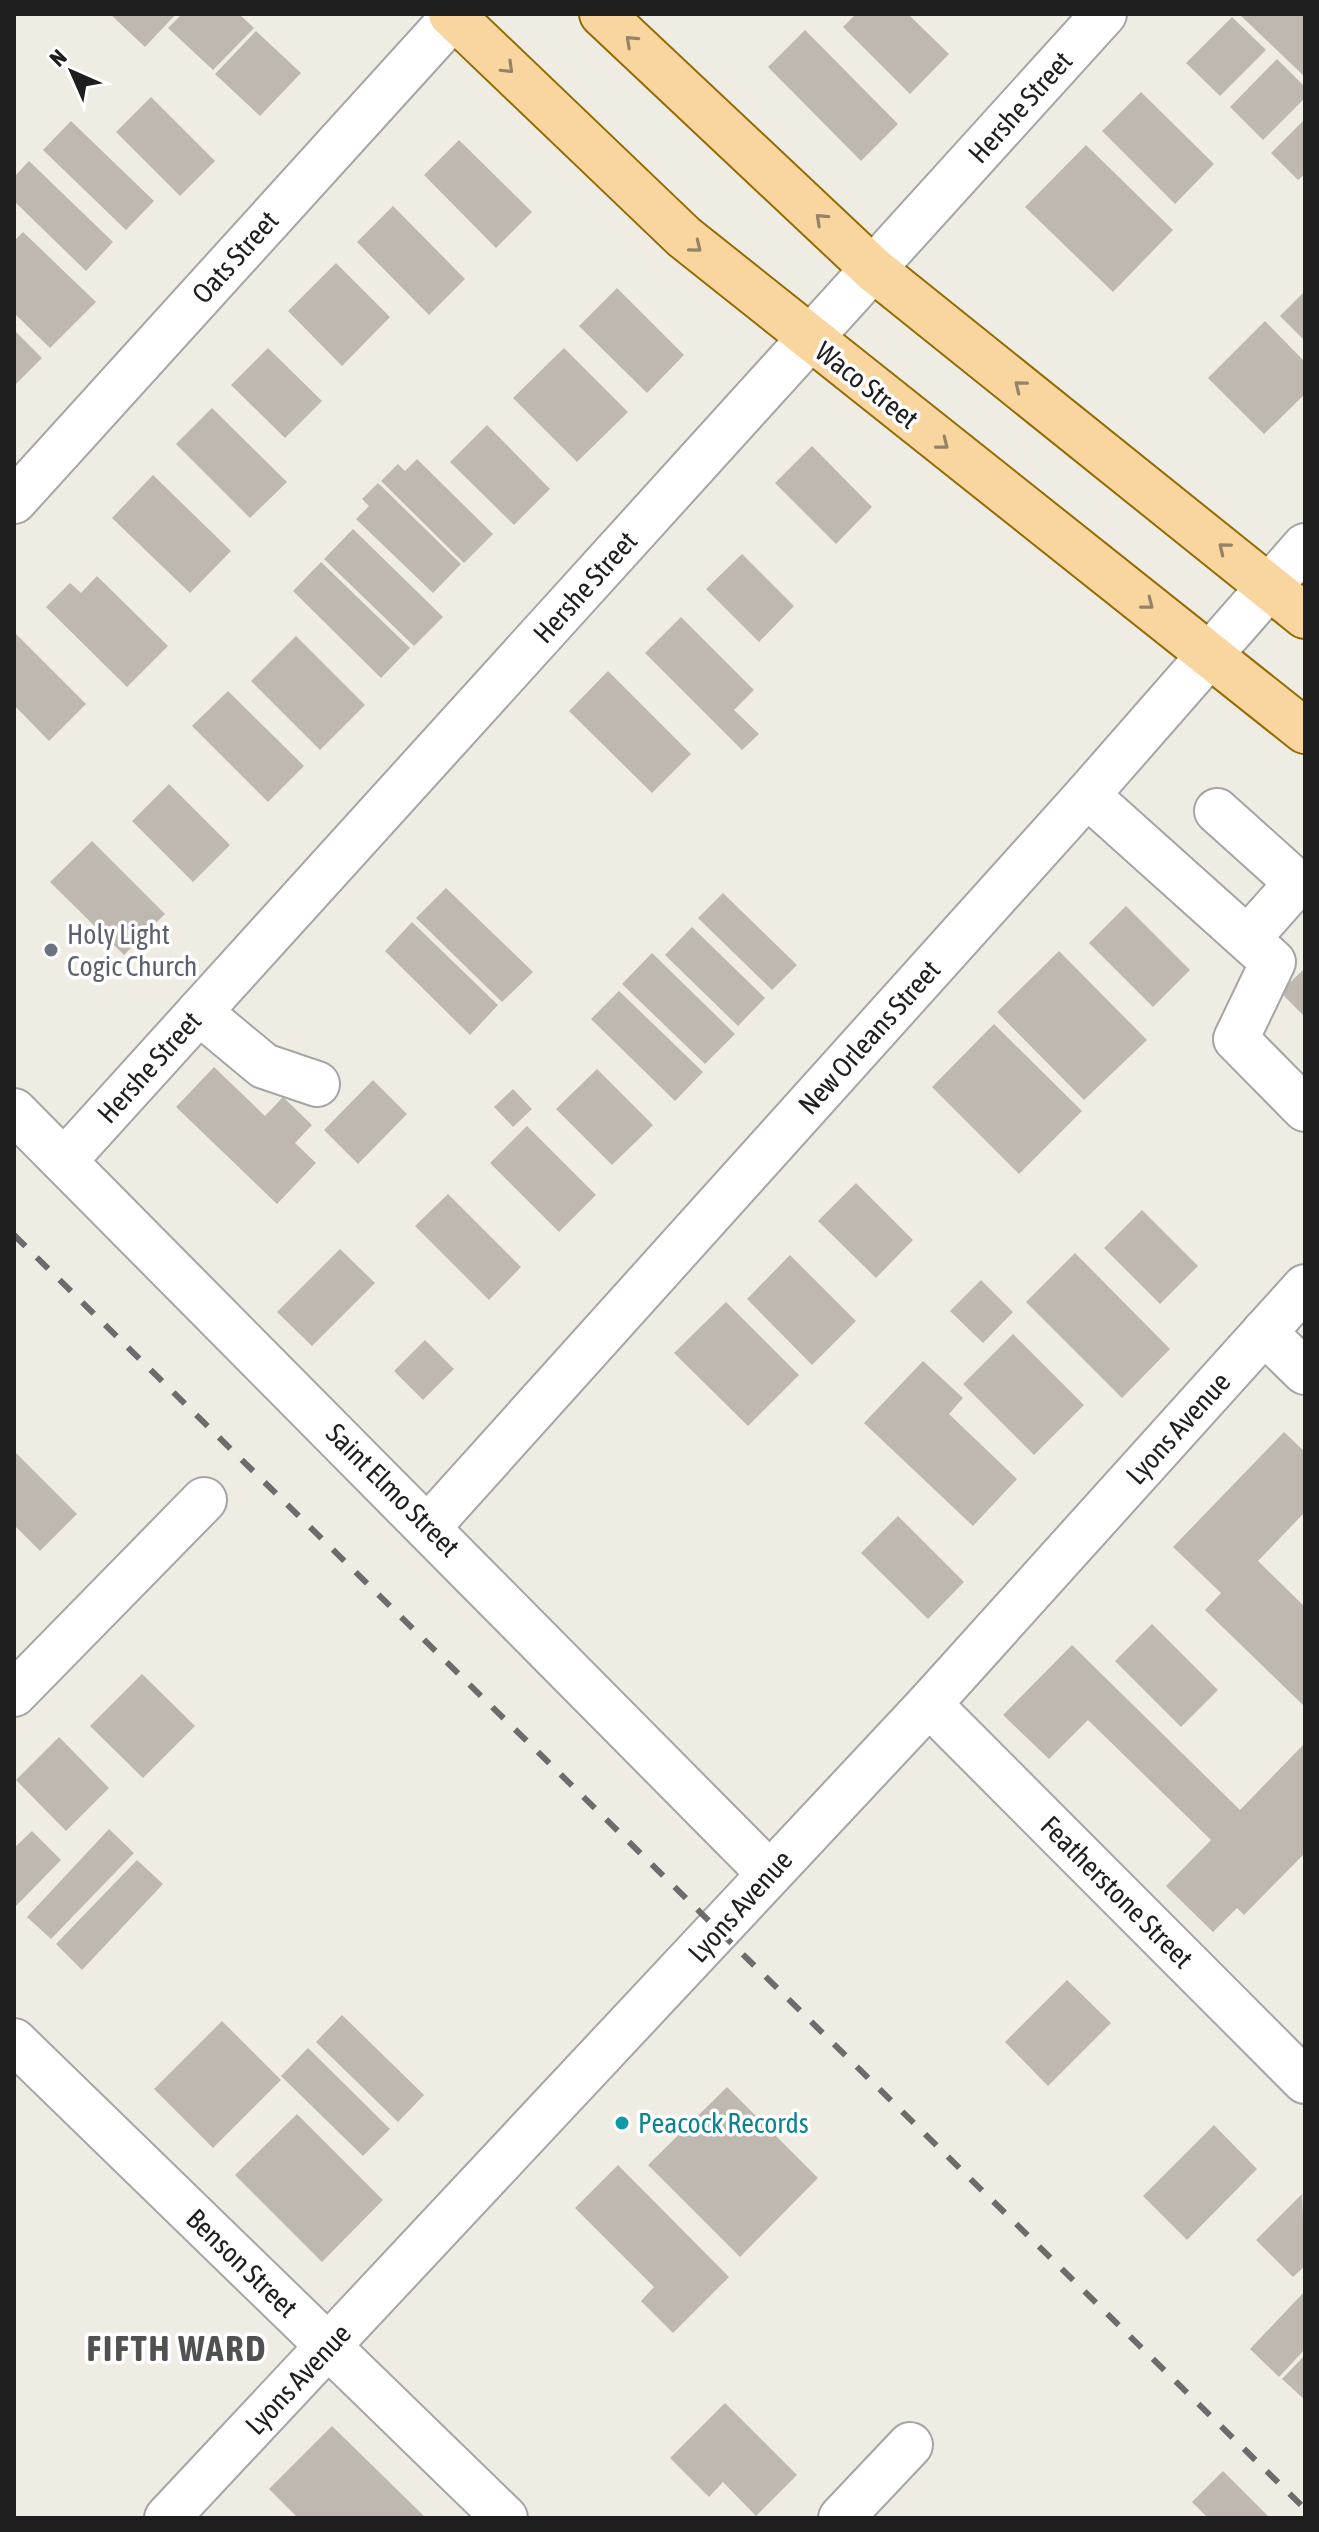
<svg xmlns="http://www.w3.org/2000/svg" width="1319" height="2532" viewBox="0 0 1319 2532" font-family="'Asap Condensed',sans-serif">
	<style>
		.building { fill: #bfb8b1 }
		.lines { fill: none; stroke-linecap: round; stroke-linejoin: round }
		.minor-casing { stroke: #a5a5a5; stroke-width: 48 }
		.major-casing { stroke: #946b04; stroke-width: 48 }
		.minor { stroke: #fff; stroke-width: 44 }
		.major { stroke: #f9d69f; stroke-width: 44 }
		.rail { stroke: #6c6c6c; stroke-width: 6; stroke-dasharray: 16 16; stroke-linecap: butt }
		.oneway { stroke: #968365 }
		.worship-dot { fill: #6b7280; stroke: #fff; stroke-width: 3 }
		.culture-dot { fill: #0f9aa8; stroke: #fff; stroke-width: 3 }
		.labels { text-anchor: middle; stroke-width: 7; stroke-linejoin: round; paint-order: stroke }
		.street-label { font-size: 28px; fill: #1e1e1e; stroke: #fff }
		.worship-label { font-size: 28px; fill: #5b616d; stroke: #fff; text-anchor: start }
		.culture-label { font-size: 28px; fill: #0d838f; stroke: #fff; text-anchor: start }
		.district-label { font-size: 36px; font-weight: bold; letter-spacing: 2px; fill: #515151; stroke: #fff }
	</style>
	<rect width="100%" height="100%" fill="#efece4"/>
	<!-- building -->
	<g class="building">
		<path d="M 110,14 L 176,14 L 145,47 Z"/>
		<path d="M 182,14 L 239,14 L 254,28 L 213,70 L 168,28 Z"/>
		<path d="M 856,14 L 908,14 L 949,54 L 910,94 L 843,27 Z"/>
		<path d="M 1239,14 L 1305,14 L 1305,77 Z"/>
		<path d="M 1232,17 L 1266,50 L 1220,96 L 1186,63 Z"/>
		<path d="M 805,30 L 898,124 L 861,161 L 768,67 Z"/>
		<path d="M 256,31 L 301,73 L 260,116 L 215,74 Z"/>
		<path d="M 1277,59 L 1305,87 L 1305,98 L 1263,140 L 1230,107 Z"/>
		<path d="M 1141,92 L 1214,164 L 1175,204 L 1102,131 Z"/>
		<path d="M 151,97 L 215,161 L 180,196 L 116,132 Z"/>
		<path d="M 1305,119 L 1305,174 L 1298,180 L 1271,153 Z"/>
		<path d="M 71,121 L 154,201 L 126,230 L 43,150 Z"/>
		<path d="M 459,140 L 532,212 L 496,248 L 424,175 Z"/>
		<path d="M 1086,145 L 1173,230 L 1113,292 L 1025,207 Z"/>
		<path d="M 29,161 L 113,242 L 86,271 L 14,201 L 14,177 Z"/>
		<path d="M 393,206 L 465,279 L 429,315 L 357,242 Z"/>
		<path d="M 23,232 L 96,302 L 50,348 L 14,313 L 14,241 Z"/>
		<path d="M 336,263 L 390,317 L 342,366 L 288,311 Z"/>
		<path d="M 617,288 L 684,355 L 647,393 L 579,326 Z"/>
		<path d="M 1305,291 L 1305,341 L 1280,316 Z"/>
		<path d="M 1265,321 L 1305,362 L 1305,394 L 1264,434 L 1208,378 Z"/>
		<path d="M 14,330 L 42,358 L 14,386 Z"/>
		<path d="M 268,348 L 322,401 L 285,438 L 231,385 Z"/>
		<path d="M 564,348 L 628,412 L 577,462 L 513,398 Z"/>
		<path d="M 212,408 L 287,482 L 250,518 L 176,444 Z"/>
		<path d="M 487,425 L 550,489 L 514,525 L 450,462 Z"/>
		<path d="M 812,446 L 872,507 L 836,544 L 775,483 Z"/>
		<path d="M 417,459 L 493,534 L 464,563 L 381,481 L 398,464 L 405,471 Z"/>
		<path d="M 153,475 L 231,551 L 190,593 L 112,518 Z"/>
		<path d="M 378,483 L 461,564 L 433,593 L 356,519 L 369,506 L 362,499 Z"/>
		<path d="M 353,529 L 443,617 L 414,646 L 324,559 Z"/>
		<path d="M 742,554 L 794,606 L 759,642 L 706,589 Z"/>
		<path d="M 321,562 L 410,648 L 381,678 L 293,591 Z"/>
		<path d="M 97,576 L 168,646 L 127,687 L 46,607 L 70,583 L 81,593 Z"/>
		<path d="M 681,617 L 754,690 L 734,710 L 759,734 L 742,750 L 645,653 Z"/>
		<path d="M 16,634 L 86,704 L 49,741 L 14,705 Z"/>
		<path d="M 296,636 L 365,705 L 320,750 L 251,681 Z"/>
		<path d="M 608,671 L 691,754 L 652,793 L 569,711 Z"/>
		<path d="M 228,691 L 304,766 L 268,802 L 192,726 Z"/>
		<path d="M 169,784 L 230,845 L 193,882 L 132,821 Z"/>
		<path d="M 92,841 L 165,914 L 124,955 L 50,882 Z"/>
		<path d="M 446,888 L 533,972 L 502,1002 L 416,918 Z"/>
		<path d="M 723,893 L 797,965 L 772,990 L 698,918 Z"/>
		<path d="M 1126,906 L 1190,970 L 1153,1007 L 1089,943 Z"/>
		<path d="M 412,922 L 498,1005 L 470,1035 L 385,951 Z"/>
		<path d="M 692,927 L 765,998 L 738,1026 L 665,955 Z"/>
		<path d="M 1059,951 L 1147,1040 L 1084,1100 L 997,1012 Z"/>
		<path d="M 652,953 L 735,1034 L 705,1064 L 622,984 Z"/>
		<path d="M 1305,968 L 1305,1017 L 1280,992 Z"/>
		<path d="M 619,991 L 703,1072 L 675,1101 L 591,1019 Z"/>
		<path d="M 994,1024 L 1082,1111 L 1019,1174 L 932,1087 Z"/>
		<path d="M 214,1067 L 265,1116 L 283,1097 L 312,1125 L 295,1143 L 316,1163 L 277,1204 L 176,1107 Z"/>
		<path d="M 597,1069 L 653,1125 L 612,1165 L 556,1109 Z"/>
		<path d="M 373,1080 L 407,1114 L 358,1164 L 324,1130 Z"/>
		<path d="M 513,1089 L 532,1109 L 513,1127 L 494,1107 Z"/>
		<path d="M 527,1126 L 596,1195 L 559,1232 L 490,1163 Z"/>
		<path d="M 856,1183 L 913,1240 L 876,1278 L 818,1221 Z"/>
		<path d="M 448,1194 L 521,1267 L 489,1300 L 415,1226 Z"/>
		<path d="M 1142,1210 L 1198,1266 L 1160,1304 L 1104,1248 Z"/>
		<path d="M 340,1249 L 375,1283 L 312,1346 L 277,1312 Z"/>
		<path d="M 1075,1253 L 1170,1349 L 1122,1398 L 1026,1302 Z"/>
		<path d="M 790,1255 L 856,1321 L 812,1365 L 747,1299 Z"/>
		<path d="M 981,1280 L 1013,1312 L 983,1343 L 950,1311 Z"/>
		<path d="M 726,1302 L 799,1375 L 748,1426 L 674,1353 Z"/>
		<path d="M 1013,1334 L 1084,1405 L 1034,1455 L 963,1384 Z"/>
		<path d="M 425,1340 L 454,1369 L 423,1400 L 394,1371 Z"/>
		<path d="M 923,1361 L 963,1398 L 949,1414 L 1017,1479 L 973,1526 L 864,1423 Z"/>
		<path d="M 1284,1432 L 1305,1452 L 1305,1512 L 1258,1561 L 1305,1607 L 1305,1707 L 1205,1610 L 1221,1593 L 1173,1547 Z"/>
		<path d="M 14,1451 L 77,1514 L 40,1551 L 14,1525 Z"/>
		<path d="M 898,1516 L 964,1582 L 928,1619 L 861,1553 Z"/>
		<path d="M 1152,1624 L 1218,1690 L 1181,1727 L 1115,1661 Z"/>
		<path d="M 1072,1645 L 1240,1810 L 1305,1743 L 1305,1853 L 1244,1915 L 1237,1908 L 1213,1932 L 1166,1886 L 1211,1840 L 1088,1720 L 1049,1759 L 1003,1715 Z"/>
		<path d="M 142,1674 L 195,1726 L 143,1778 L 90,1726 Z"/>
		<path d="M 59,1737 L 109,1788 L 66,1831 L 16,1780 Z"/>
		<path d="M 109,1829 L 134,1853 L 51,1939 L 27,1917 Z"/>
		<path d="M 32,1831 L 61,1860 L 14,1908 L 14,1848 Z"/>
		<path d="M 137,1860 L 163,1884 L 82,1970 L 56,1944 Z"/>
		<path d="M 1067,1980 L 1111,2023 L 1048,2086 L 1005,2042 Z"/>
		<path d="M 342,2015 L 424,2095 L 398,2122 L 316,2042 Z"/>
		<path d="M 222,2021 L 281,2080 L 213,2148 L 154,2089 Z"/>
		<path d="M 308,2048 L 390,2129 L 363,2156 L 281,2076 Z"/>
		<path d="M 727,2087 L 818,2178 L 740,2257 L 648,2165 Z"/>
		<path d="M 297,2114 L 383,2200 L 322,2262 L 235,2175 Z"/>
		<path d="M 1214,2125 L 1257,2169 L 1187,2240 L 1143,2196 Z"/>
		<path d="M 618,2165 L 729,2277 L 673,2333 L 641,2301 L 654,2287 L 575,2208 Z"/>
		<path d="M 1302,2194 L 1305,2266 L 1293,2277 L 1256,2240 Z"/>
		<path d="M 1305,2291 L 1305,2349 L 1279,2377 L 1250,2349 Z"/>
		<path d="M 1305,2355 L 1305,2400 L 1282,2379 Z"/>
		<path d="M 725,2403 L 797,2475 L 756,2516 L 723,2482 L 709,2497 L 670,2458 Z"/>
		<path d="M 332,2426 L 426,2518 L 298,2518 L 269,2489 Z"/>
		<path d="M 1223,2471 L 1270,2518 L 1208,2518 L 1192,2502 Z"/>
	</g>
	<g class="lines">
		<!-- minor casing -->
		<g class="minor-casing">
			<g id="minor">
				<path d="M 14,501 L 456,14"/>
				<path d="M 1087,795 L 1273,962 L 1236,1039 L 1305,1109"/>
				<path d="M 1217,811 L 1297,883 L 1248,938"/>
				<path d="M 199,1012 L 264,1066 L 317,1084"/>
				<path d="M 14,1111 L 769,1873"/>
				<path d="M 65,1160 L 1104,14"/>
				<path d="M 1264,1332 L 1305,1372"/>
				<path d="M 429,1526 L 1087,795 L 1305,546"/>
				<path d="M 14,1694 L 204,1500"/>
				<path d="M 929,1704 L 1305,2081"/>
				<path d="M 14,2041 L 505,2518"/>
				<path d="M 167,2518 L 929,1704 L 1305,1287"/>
				<path d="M 841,2518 L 910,2445"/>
			</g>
		</g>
		<!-- major casing -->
		<g class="major-casing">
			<g id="major">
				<path d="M 451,14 L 684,237 L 1305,731"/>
				<path d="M 602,14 L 873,269 L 1305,616"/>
			</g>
		</g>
		<!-- minor -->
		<use href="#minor" class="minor"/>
		<!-- major -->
		<use href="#major" class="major"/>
		<!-- rail -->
		<path class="rail" d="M 14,1235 L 1305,2509"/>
	</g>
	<!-- one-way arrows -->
	<defs><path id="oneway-chevron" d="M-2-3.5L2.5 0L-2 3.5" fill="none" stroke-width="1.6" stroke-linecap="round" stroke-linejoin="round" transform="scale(2)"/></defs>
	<g class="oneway">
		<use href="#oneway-chevron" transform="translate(631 41) rotate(-137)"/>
		<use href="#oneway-chevron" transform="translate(508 68) rotate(44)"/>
		<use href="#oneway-chevron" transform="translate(821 219) rotate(-137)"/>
		<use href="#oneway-chevron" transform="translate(696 247) rotate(39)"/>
		<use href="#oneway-chevron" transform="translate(1020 386) rotate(-141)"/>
		<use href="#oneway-chevron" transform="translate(943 444) rotate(38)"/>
		<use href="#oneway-chevron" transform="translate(1224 548) rotate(-141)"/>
		<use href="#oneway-chevron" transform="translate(1148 604) rotate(38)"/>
	</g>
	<!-- markers -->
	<circle class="worship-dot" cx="51" cy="950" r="8"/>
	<circle class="culture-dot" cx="622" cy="2123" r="8"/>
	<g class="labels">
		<!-- street labels -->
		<g class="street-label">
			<text transform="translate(1020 107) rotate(-48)" y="10">Hershe Street</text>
			<text transform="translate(235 257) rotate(-48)" y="10">Oats Street</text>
			<text transform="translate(867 385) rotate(38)" y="10">Waco Street</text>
			<text transform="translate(585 587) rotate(-48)" y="10">Hershe Street</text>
			<text transform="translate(869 1037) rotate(-48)" y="10">New Orleans Street</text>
			<text transform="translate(149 1067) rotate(-48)" y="10">Hershe Street</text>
			<text transform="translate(1178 1428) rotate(-48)" y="10">Lyons Avenue</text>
			<text transform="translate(393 1490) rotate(45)" y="10">Saint Elmo Street</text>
			<text transform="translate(1117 1892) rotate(45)" y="10">Featherstone Street</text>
			<text transform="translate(740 1906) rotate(-48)" y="10">Lyons Avenue</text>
			<text transform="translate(242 2263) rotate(44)" y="10">Benson Street</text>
			<text transform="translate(298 2379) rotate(-47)" y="10">Lyons Avenue</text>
		</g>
		<!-- worship labels -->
		<g class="worship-label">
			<text x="67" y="944">Holy Light<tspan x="67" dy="32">Cogic Church</tspan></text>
		</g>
		<!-- culture labels -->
		<g class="culture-label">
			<text x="638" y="2133">Peacock Records</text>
		</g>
		<!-- district labels -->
		<g class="district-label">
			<text x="177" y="2361">FIFTH WARD</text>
		</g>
	</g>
	<!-- border -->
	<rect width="1319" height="2532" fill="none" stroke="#1e1e1e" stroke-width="32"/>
	<!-- north arrow -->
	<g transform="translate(72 72) rotate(315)" stroke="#ffffff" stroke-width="6" paint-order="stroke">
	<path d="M0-6L14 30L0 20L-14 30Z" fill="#1e1e1e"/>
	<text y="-12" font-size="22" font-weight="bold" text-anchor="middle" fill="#1e1e1e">N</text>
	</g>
</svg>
